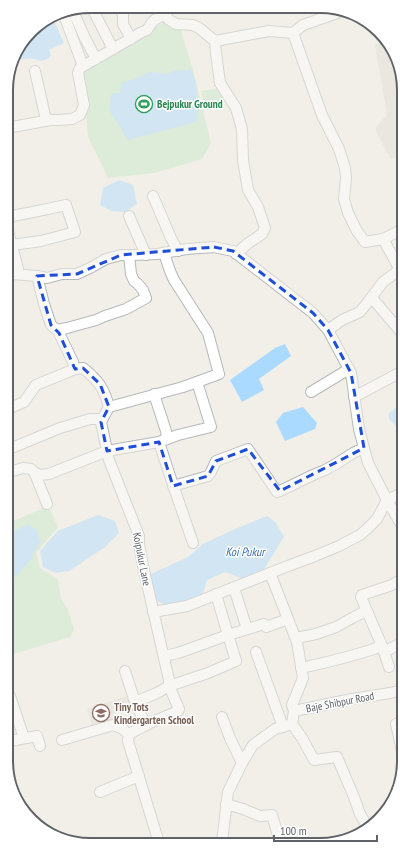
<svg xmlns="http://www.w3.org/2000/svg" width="410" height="851" viewBox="0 0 410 851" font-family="'PT Sans Narrow',sans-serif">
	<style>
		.education { fill: #e1ded6 }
		.green { fill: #c5e8c5 }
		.water { fill: #aadaff }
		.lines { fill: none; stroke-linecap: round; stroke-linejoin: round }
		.minor-casing { stroke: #b5b8bc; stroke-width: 12 }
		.minor { stroke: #fff; stroke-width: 10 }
		.marked { fill: none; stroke: #1d4ed8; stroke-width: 3; stroke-dasharray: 8 5; stroke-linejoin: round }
		.labels { text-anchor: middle; stroke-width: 3; stroke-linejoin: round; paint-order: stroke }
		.leisure-label { font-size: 11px; font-weight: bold; fill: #27864d; stroke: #fff; text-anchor: start }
		.street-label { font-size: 11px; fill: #5f6368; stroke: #fff }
		.education-label { font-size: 11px; font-weight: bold; fill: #785e54; stroke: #fff; text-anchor: start }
		.water-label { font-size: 12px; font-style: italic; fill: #4174aa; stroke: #fff }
		.rim { fill: none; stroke: #5f6368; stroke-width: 2 }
	</style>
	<rect width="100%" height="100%" fill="#f1efe8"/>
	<!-- education -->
	<g class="education">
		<path d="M 385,41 L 400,63 L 400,156 L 391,159 L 376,132 L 376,127 L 387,115 L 375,45 Z"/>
		<path d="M 129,695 L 132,704 L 116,710 L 112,717 L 112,723 L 93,728 L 87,709 Z"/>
	</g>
	<!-- green -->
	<g class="green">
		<path d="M 165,22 L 180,28 L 193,70 L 211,143 L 202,159 L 154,173 L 108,178 L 88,137 L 83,71 Z"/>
		<path d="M 221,88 L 228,99 L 221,101 L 222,106 L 206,110 L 201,91 Z"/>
		<path d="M 46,507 L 49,508 L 58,527 L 36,553 L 40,568 L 58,580 L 61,599 L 68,610 L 74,629 L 70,637 L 10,655 L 9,523 Z"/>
	</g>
	<!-- water -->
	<g class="water">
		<path d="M 52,16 L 64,43 L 49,50 L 51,55 L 49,58 L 42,61 L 37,60 C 32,57 25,59 19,60 L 15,53 L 34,27 Z"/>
		<path d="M 190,69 C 194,73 198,90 197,96 C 197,98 195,100 195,102 L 190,103 L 190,106 L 196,106 C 199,112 198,116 196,122 L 128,140 L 109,110 L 111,94 L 120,93 L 121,83 L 135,79 L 144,75 L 148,73 L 152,72 L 168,74 L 174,70 L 181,71 Z"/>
		<path d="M 119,180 L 133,185 L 137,204 L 125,212 L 112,211 L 100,205 L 103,188 Z"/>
		<path d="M 285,344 L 291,356 L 259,379 L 264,390 L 242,402 L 230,380 L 275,348 Z"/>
		<path d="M 402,404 L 402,425 L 395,425 L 389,419 L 389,413 Z"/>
		<path d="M 303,407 L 317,423 L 315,429 L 285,441 L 276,422 L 283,413 Z"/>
		<path d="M 98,515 L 115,521 L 119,533 L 105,547 L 69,571 L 56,573 L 43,567 L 40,551 L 58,531 Z"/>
		<path d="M 267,516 L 276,523 L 284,537 L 261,574 L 244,579 L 225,572 L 207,580 L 203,593 L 194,600 L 168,606 L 155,600 L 151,585 L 151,574 L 188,557 L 203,544 L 235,529 Z"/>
		<path d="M 27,525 L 35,528 L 41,542 L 33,553 L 32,558 L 16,577 L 9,579 L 9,533 Z"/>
	</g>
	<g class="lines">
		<!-- minor casing -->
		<g class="minor-casing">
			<g id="minor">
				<path d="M 119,6 L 123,15 L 123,24 L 131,39"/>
				<path d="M 165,6 L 164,9 L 168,19 L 176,24 L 193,25 L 199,28 L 215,41"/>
				<path d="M 79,8 L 64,15 L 83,66"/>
				<path d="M 72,9 L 85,38 L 96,59"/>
				<path d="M 343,11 L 303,25 L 293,33 L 322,115 L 339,149 L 345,168 L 346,178 L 344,199 L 348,213 L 357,231 L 365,242 L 383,239"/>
				<path d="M 113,49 L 140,33 L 147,30 L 153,21 L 166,13"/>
				<path d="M 35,71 L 46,120"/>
				<path d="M 7,128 L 50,120 L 59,120 L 72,119 L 80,115 L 84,105 L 78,73 L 80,68 L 113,49 L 91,6"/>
				<path d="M 153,196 L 171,238 L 178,251"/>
				<path d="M 129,216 L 146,255"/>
				<path d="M 7,217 L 38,211 L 66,205 L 75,232 L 41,241 L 12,245"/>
				<path d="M 7,227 L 18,269 L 12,274 L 8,275"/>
				<path d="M 236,254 L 247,244 L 262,234 L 265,228 L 258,207 L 248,190 L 243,160 L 242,129 L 236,108 L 220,83 L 216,53 L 215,41 L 269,31 L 293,33"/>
				<path d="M 12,274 L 37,276 L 47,278 L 62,274 L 77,274 L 90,268 L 106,259 L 121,255 L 132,255 L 157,254 L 187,249 L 214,247 L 233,251 L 313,313 L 328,330 L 351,373 L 359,429 L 368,463 L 387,500 L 377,519 L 367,529 L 360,535 L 339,546 L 315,556 L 288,566 L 187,606 L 153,612"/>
				<path d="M 37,276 L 44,304 L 51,325 L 57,330 L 59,333 L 73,362 L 75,369"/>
				<path d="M 372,298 L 401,332"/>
				<path d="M 57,330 L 67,328 L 96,320 L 105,316 L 126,309 L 146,298 L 143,290 L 138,284 L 134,281 L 131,274 L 129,255"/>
				<path d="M 328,330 L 342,320 L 360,312 L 368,302 L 383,282 L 395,273 L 399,268 L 383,239 L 401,230"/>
				<path d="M 311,392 L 349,369"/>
				<path d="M 154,394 L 166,431 L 167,438"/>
				<path d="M 354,397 L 401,372"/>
				<path d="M 109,407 L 183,387 L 219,374 L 208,333 L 174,280 L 170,271 L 164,253"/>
				<path d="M 8,409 L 24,402 L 36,385 L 75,369 L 83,368 C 98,380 104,388 109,407 L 101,422 L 109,460 L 139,536 L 139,544 L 143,566 L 169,680 L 169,686 L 157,693 L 135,702 L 146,725"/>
				<path d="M 159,442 L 178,435 L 211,427 L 197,382"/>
				<path d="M 9,444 L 11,447 L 14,447 L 60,428 L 90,419 L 98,419 L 101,422"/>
				<path d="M 9,472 L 23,468 L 31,469 C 37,476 40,475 49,474 L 107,451 L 159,442 L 170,476 L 193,543"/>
				<path d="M 35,474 L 47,504"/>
				<path d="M 173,486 L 208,476 L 211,472 L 216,461 L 248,449 L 277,492 L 280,491 L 313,475 L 325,470 L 336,464 L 353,453 L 364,448"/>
				<path d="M 402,493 L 387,500 L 402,526"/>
				<path d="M 270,573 L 297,642 L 303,678 L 292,705 L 294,711"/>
				<path d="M 234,588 L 247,629"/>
				<path d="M 296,638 L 316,634 L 336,627 L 354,617 L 366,611"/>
				<path d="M 256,652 L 283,727"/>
				<path d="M 384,652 L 403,642"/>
				<path d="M 164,656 L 178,653 L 228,635 L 216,594"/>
				<path d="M 389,667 L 382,646 L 361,597 L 362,595 L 392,585 L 403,578"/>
				<path d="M 301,668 C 328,662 356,656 382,646"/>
				<path d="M 125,671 L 135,702"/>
				<path d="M 10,696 L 24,738"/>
				<path d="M 222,717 L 230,738 L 242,763"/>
				<path d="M 292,724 L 302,738 L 314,760 L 337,757 L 354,797 L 360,814 L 367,826"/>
				<path d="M 396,724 L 404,760"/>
				<path d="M 62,740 L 113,725 L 121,728 L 129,734"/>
				<path d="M 10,741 L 37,736 L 40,746"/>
				<path d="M 100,792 L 139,776"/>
				<path d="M 226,804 L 243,809 L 260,816 L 272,815 L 280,842"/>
				<path d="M 222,842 L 228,792 L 242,763 L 253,745 L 275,729 L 292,724 L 294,711 L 352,699 L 390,693 L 403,690"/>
				<path d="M 159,843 L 128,741 L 129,734 L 150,723 L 178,711 L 179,709 L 169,686 L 208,673 L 236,661 L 228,635 L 264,624 L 266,627 L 288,619"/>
			</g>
		</g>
		<!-- minor -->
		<use href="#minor" class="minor"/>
	</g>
	<!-- marked area -->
	<path d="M0 0H410V851H0ZM 214,247 L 233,251 L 313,313 L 328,330 L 351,373 L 364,448 L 280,491 L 248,449 L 216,461 L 208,476 L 173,486 L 159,442 L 107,451 L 101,422 L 109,407 L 100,384 L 83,368 L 75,369 L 59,333 L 51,325 L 37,276 L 77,274 L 121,255 Z" fill="#f1efe8" fill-opacity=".55" fill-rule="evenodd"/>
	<path class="marked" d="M 214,247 L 233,251 L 313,313 L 328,330 L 351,373 L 364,448 L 280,491 L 248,449 L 216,461 L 208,476 L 173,486 L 159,442 L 107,451 L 101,422 L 109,407 L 100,384 L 83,368 L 75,369 L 59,333 L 51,325 L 37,276 L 77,274 L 121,255 Z"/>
	<!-- icons -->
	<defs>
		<g id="stadium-ring" transform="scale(0.9)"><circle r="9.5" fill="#fff" stroke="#2e9e5b" stroke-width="1.5"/><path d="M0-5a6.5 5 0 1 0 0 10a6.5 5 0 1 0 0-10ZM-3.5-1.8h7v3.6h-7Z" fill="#2e9e5b"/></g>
		<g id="school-ring" transform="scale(0.9)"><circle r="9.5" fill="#fff" stroke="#8d6e63" stroke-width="1.5"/><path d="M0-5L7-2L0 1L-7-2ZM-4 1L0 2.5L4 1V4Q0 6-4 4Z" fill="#8d6e63"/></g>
	</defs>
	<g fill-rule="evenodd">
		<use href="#stadium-ring" x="144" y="104"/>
		<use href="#school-ring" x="101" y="713"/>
	</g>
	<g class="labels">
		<!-- leisure labels -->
		<g class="leisure-label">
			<text x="157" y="108">Bejpukur Ground</text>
		</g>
		<!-- street labels -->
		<g class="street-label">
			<text transform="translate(142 559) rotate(79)" y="4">Koipukur Lane</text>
			<text transform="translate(340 702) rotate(-11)" y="4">Baje Shibpur Road</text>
		</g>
		<!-- education labels -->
		<g class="education-label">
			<text x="114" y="711">Tiny Tots<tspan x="114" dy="13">Kindergarten School</tspan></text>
		</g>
		<!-- water labels -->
		<g class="water-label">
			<text x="245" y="556">Koi Pukur</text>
		</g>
	</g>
	<!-- crop -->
	<path d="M0 0H410V851H0ZM90 13H320A77 77 0 0 1 397 90V761A77 77 0 0 1 320 838H90A77 77 0 0 1 13 761V90A77 77 0 0 1 90 13Z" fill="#fff" fill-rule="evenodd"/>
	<path class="rim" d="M90 13H320A77 77 0 0 1 397 90V761A77 77 0 0 1 320 838H90A77 77 0 0 1 13 761V90A77 77 0 0 1 90 13Z"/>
	<!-- scale -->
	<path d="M274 835v6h103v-6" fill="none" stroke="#5f6368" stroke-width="2"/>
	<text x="280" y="835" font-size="12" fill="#5f6368" stroke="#ffffff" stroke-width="3" paint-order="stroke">100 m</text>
</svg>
